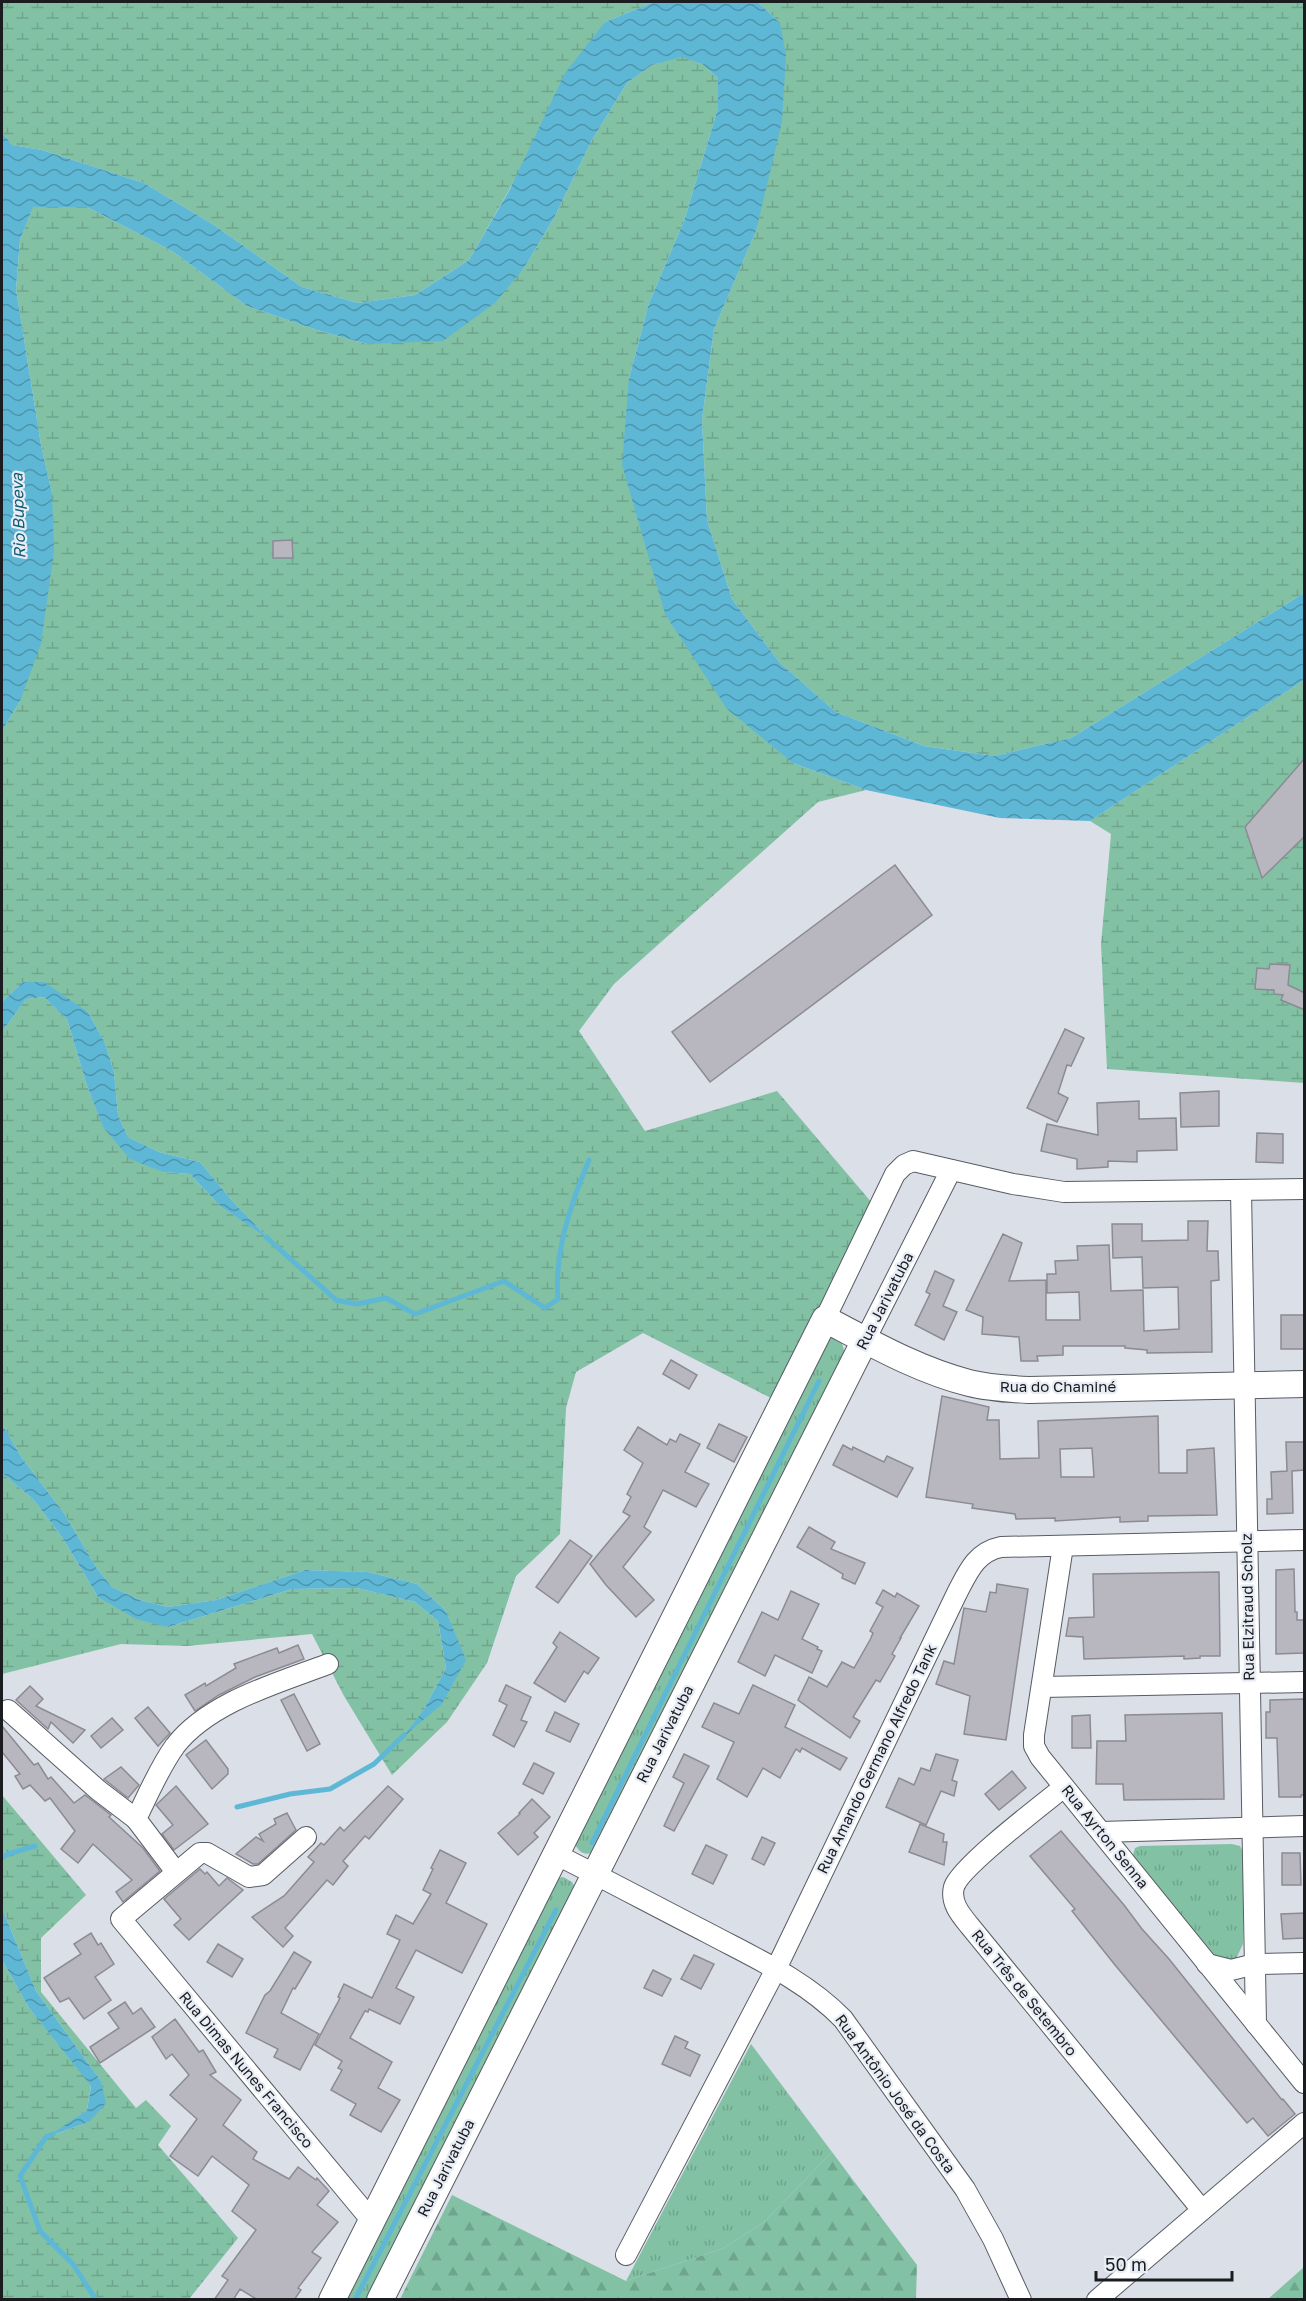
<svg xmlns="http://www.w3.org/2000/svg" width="1306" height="2301" viewBox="0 0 1306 2301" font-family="'Golos Text',sans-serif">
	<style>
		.grass { fill: url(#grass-tufts) }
		.forest { fill: url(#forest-firs) }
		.wetland { fill: url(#wetland-marsh) }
		.water { fill: url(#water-waves) }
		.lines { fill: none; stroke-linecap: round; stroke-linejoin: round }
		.stream { stroke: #5eb8d5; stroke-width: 5 }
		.building { fill: #b8b7c0; stroke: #8c8b94; stroke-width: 1.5; fill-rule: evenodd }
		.minor-casing { stroke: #585c63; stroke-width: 22 }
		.tertiary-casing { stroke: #585c63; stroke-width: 28 }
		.minor { stroke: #fff; stroke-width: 20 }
		.tertiary { stroke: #fff; stroke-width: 26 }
		.labels { text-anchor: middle; stroke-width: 4.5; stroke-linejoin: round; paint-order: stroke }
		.street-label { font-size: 15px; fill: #1a1c1f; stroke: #e7ecf5 }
		.water-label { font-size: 16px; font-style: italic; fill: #125d71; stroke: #e7ecf5 }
	</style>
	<defs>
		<pattern id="grass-tufts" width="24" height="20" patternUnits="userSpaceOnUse" patternTransform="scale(1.5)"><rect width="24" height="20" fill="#82c1a4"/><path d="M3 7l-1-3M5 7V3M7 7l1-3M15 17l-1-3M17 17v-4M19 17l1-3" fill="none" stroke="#70a58d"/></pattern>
		<pattern id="forest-firs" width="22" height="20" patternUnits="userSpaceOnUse" patternTransform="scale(1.5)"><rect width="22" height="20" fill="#82c1a4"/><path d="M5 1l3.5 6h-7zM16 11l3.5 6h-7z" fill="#70a58d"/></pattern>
		<pattern id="wetland-marsh" width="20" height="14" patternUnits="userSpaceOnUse" patternTransform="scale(1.5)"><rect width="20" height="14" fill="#82c1a4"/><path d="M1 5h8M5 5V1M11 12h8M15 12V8" fill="none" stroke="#70a58d"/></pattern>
		<pattern id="water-waves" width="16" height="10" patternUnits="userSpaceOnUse" patternTransform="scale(1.5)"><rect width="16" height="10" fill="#5eb8d5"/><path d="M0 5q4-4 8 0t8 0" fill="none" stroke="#4d95ac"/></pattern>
	</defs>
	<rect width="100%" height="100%" fill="#dadfe8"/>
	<!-- grass -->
	<g class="grass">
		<path d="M 833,1338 L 842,1343 L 845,1354 L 598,1850 C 586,1857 579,1854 574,1842 L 828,1339 Z"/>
		<path d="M 1232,1844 L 1240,1846 L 1244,1854 L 1243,1944 L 1235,1961 L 1214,1959 L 1132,1858 L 1135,1848 L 1140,1846 Z"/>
		<path d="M 563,1877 L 572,1882 L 575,1887 L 368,2299 L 342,2300 L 557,1878 Z"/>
		<path d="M 751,2044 L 832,2152 L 764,2222 L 724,2248 L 626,2281 Z"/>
	</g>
	<!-- forest -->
	<g class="forest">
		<path d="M 832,2152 L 917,2265 L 916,2299 L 400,2299 L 452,2195 L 626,2281 L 724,2248 L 764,2222 Z"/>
		<path d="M 1304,2267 L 1304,2299 L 1268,2299 Z"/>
	</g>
	<!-- wetland -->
	<g class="wetland">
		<path d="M 2,2 L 654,2 L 605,22 L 469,260 L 415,295 L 358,303 L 302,287 L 214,225 L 144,183 L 42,150 L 12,145 L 2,132 Z"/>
		<path d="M 758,2 L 1304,2 L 1304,593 L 1071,738 L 994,756 L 924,746 L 836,712 L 780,663 L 732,599 L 707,520 L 702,420 L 714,329 L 756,231 L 780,23 Z"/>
		<path d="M 682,56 L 702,64 L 718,78 L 718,108 L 684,221 L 649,303 L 629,378 L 793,763 L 866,790 L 818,802 L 614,984 L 579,1031 L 645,1131 L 777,1091 L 872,1203 L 773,1399 L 643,1333 L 576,1372 L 566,1408 L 560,1534 L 516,1576 L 487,1663 L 447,1722 L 392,1775 L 344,1696 L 312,1634 L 187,1646 L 121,1644 L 2,1674 L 2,1473 L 33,1499 L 62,1537 L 98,1597 L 168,1627 L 292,1589 L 357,1588 L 415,1602 L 438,1621 L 446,1668 L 423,1711 L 403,1735 L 465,1660 L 446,1611 L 417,1584 L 368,1572 L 305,1570 L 216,1600 L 168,1607 L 140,1600 L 112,1587 L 96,1567 L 64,1513 L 22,1458 L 2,1424 L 2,1032 L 26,999 L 44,997 L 67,1019 L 86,1083 L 103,1126 L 163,1172 L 190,1174 L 220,1206 L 267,1237 L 235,1204 L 200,1162 L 159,1152 L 128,1137 L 118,1115 L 114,1072 L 105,1043 L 88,1012 L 23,982 L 2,1002 L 2,731 L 20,701 L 52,493 L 41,445 L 16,289 L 20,240 L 33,206 L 87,207 L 172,251 L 247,306 L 317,330 L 367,344 L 524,268 L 554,218 L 592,140 L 627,83 L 652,65 Z"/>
		<path d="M 1304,680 L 1304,1083 L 1107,1069 L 1101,944 L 1111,834 L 1090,821 Z"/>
		<path d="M 2,1795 L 86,1895 L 41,1938 L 41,1992 L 136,2108 L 146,2100 L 171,2126 L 158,2145 L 238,2238 L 189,2299 L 2,2299 L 2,1960 L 29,2008 L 91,2085 L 87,2110 L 50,2136 L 89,2122 L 101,2081 L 36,1991 L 2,1908 Z"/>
	</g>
	<!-- water -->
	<g class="water">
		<path d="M 654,2 L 758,2 L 780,23 L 786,55 L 782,122 L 756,231 L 714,329 L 702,420 L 707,520 L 732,599 L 780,663 L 836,712 L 924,746 L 994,756 L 1071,738 L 1304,593 L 1304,680 L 1090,821 L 1000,818 L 866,790 L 793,763 L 727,709 L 665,614 L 622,465 L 629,378 L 649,303 L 684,221 L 718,108 L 718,78 L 702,64 L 682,57 L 652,65 L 627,83 L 592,140 L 554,218 L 524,268 L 495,303 L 443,341 L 367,344 L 317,330 L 247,306 L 172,251 L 87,207 L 33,207 L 20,240 L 16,289 L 41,445 L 52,493 L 54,551 L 41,644 L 20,701 L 2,731 L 2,132 L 12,145 L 42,150 L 144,183 L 214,225 L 302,287 L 358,303 L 415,295 L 469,260 L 510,189 L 565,73 L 605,22 Z"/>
		<path d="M 23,982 L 44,982 L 88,1012 L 105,1043 L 114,1072 L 118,1115 L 128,1137 L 159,1152 L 200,1162 L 235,1204 L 270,1240 L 220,1206 L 190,1174 L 163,1172 L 130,1159 L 103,1127 L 86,1083 L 67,1019 L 44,997 L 26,999 L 2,1032 L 2,1002 Z"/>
		<path d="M 2,1424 L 22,1458 L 64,1513 L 96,1567 L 112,1587 L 140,1600 L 168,1607 L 216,1600 L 305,1570 L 368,1572 L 417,1584 L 446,1611 L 466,1660 L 442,1704 L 401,1739 L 423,1711 L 446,1668 L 438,1621 L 415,1602 L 357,1588 L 292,1589 L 168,1627 L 136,1619 L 98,1597 L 62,1537 L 33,1499 L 2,1473 Z"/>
		<path d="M 2,1908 L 36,1991 L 101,2081 L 106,2103 L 89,2122 L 47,2137 L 87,2110 L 91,2086 L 29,2008 L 2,1960 Z"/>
	</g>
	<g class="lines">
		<!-- stream -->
		<g class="stream">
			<path d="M 266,1237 L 336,1300 L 357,1304 L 386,1298 L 415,1314 L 504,1281 L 545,1308 L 558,1299 C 554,1252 571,1203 589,1160"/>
			<path d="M 237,1807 L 290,1794 L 330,1789 L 374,1764 L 404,1735"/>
			<path d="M 592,1843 L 819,1381"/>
			<path d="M 2,1858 L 8,1854 L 35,1846"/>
			<path d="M 53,2134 L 46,2137 L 20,2176 L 40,2231 L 73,2264 L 96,2300"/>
			<path d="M 355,2300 L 556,1910"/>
		</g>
	</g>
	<!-- building -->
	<g class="building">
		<path d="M 292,540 L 293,558 L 273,558 L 273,541 Z"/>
		<path d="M 1305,758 L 1305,836 L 1262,878 L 1245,827 Z"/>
		<path d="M 895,865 L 932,915 L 710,1082 L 672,1032 Z"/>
		<path d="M 1270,964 L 1290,965 L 1288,985 L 1305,993 L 1305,1010 L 1281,1000 L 1283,995 L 1274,994 L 1274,990 L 1255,989 L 1257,968 L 1269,969 Z"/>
		<path d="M 1065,1029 L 1084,1038 L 1071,1066 L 1067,1065 L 1058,1093 L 1068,1098 L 1057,1122 L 1027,1108 Z"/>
		<path d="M 1219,1091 L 1219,1126 L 1181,1127 L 1180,1093 Z"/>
		<path d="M 1139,1101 L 1139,1119 L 1176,1118 L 1177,1150 L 1137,1151 L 1137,1162 L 1108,1161 L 1108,1167 L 1077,1169 L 1077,1159 L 1041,1151 L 1047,1124 L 1098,1135 L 1097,1103 Z"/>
		<path d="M 1257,1133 L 1283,1134 L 1283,1163 L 1256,1162 Z"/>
		<path d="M 1188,1221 L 1208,1221 L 1207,1251 L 1218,1251 L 1219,1280 L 1211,1281 L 1212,1352 L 1147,1353 L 1147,1350 L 1125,1348 L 1125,1346 L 1063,1346 L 1063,1355 L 1037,1356 L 1038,1361 L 1021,1361 L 1019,1337 L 982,1334 L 983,1317 L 966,1310 L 1003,1234 L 1022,1243 L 1009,1281 L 1046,1280 L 1046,1320 L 1080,1320 L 1079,1292 L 1047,1293 L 1047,1274 L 1056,1274 L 1055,1261 L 1078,1260 L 1077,1246 L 1109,1245 L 1111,1291 L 1143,1290 L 1144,1331 L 1179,1329 L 1178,1287 L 1143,1288 L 1142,1257 L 1113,1258 L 1112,1224 L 1142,1224 L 1142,1241 L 1188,1240 Z"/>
		<path d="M 935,1271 L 954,1280 L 943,1306 L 957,1312 L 944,1340 L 915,1325 L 930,1294 L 926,1292 Z"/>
		<rect x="1281" y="1315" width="24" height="34"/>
		<path d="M 671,1360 L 697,1375 L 689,1389 L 663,1374 Z"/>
		<path d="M 942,1396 L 989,1407 L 987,1420 L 999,1420 L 1000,1459 L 1039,1458 L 1038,1421 L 1158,1416 L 1159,1473 L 1187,1473 L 1187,1450 L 1214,1448 L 1217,1515 L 1148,1516 L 1148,1521 L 1120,1522 L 1120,1517 L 1055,1521 L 1055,1518 L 1016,1519 L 1015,1514 L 972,1508 L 973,1504 L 926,1497 ZM 1092,1448 L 1094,1477 L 1061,1477 L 1060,1449 Z"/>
		<path d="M 719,1424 L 747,1437 L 734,1462 L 707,1448 Z"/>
		<path d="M 638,1427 L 667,1445 L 670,1439 L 676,1442 L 680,1434 L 700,1444 L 685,1472 L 709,1484 L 696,1507 L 663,1490 L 644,1527 L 651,1532 L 623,1567 L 654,1600 L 636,1617 L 606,1585 L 590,1564 L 630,1516 L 623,1512 L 631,1497 L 627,1494 L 643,1463 L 624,1450 Z"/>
		<path d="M 1286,1442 L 1305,1442 L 1305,1470 L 1292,1471 L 1293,1513 L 1267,1514 L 1267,1499 L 1272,1499 L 1271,1472 L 1287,1471 Z"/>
		<path d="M 843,1445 L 852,1450 L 853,1447 L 884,1462 L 887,1456 L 913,1468 L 897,1497 L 833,1465 Z"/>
		<path d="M 809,1527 L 835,1542 L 831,1549 L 865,1563 L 855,1584 L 842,1578 L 843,1574 L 797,1547 Z"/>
		<path d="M 570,1540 L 592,1556 L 558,1603 L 536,1587 Z"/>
		<path d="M 1294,1569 L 1295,1612 L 1297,1612 L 1297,1620 L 1304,1620 L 1304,1653 L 1276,1654 L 1276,1570 Z"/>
		<path d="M 1219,1572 L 1220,1656 L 1200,1656 L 1200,1658 L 1184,1659 L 1184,1656 L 1084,1659 L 1083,1637 L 1066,1636 L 1069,1618 L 1094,1617 L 1093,1574 Z"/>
		<path d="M 997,1584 L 1028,1589 L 1006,1740 L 964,1734 L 970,1696 L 936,1684 L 944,1661 L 954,1664 L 964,1608 L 986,1612 L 990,1592 L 996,1593 Z"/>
		<path d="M 883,1590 L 895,1597 L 897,1593 L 919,1606 L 900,1638 L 901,1638 L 892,1654 L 895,1656 L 880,1682 L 876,1680 L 853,1717 L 860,1721 L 850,1738 L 798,1700 L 809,1677 L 827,1687 L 842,1662 L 854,1668 L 870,1640 L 873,1633 L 870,1631 L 883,1607 L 876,1603 Z"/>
		<path d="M 791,1591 L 819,1604 L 802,1639 L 818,1647 L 817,1649 L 822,1651 L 812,1673 L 775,1655 L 765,1676 L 738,1662 L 762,1612 L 778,1620 Z"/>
		<path d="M 560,1632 L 599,1658 L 588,1674 L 584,1671 L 565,1702 L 534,1683 L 557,1647 L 553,1643 Z"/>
		<path d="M 298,1645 L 304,1659 L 255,1677 L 219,1695 L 195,1711 L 185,1695 L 205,1683 L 206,1686 L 236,1668 L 234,1664 L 277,1648 L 279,1653 Z"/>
		<path d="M 506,1685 L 531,1697 L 521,1720 L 527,1722 L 514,1747 L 493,1735 L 507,1705 L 499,1701 Z"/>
		<path d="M 753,1685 L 795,1705 L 785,1727 L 847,1758 L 840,1770 L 802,1748 L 800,1752 L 796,1749 L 780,1778 L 763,1768 L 747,1797 L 717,1779 L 734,1742 L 702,1727 L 714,1703 L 739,1714 Z"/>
		<path d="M 30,1686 L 43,1699 L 36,1706 L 85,1730 L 73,1743 L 51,1722 L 48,1729 L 16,1700 Z"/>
		<path d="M 294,1694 L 320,1744 L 307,1751 L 281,1700 Z"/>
		<path d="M 1305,1699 L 1305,1795 L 1301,1795 L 1301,1797 L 1279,1797 L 1277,1738 L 1266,1738 L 1266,1712 L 1270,1712 L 1270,1700 Z"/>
		<path d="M 148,1707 L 170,1733 L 158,1746 L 135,1718 Z"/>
		<path d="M 555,1712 L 579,1724 L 570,1742 L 546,1731 Z"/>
		<path d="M 1222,1713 L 1224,1799 L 1124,1800 L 1123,1784 L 1096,1784 L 1097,1741 L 1126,1741 L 1125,1715 Z"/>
		<path d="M 1090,1715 L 1091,1748 L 1072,1748 L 1072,1716 Z"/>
		<path d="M 112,1718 L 123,1730 L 101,1748 L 91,1736 Z"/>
		<path d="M 2,1726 L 34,1765 L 38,1763 L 48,1779 L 51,1777 L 74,1803 L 85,1795 L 111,1815 L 109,1817 L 143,1848 L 160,1871 L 123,1902 L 116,1892 L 132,1880 L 93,1844 L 78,1863 L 61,1849 L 75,1831 L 50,1798 L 45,1801 L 30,1785 L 23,1789 L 15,1776 L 20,1774 L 2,1752 Z"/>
		<path d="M 206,1740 L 228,1769 L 228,1774 L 212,1789 L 186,1755 Z"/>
		<path d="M 684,1754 L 709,1766 L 674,1831 L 664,1826 L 684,1783 L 673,1777 Z"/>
		<path d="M 936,1754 L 958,1760 L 952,1780 L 957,1782 L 954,1796 L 941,1791 L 926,1825 L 886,1807 L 899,1778 L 914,1785 L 921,1768 L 930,1771 Z"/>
		<path d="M 534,1763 L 554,1773 L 543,1794 L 523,1784 Z"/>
		<path d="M 121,1767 L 139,1785 L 128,1798 L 104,1779 Z"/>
		<path d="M 1012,1771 L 1026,1788 L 999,1810 L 985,1794 Z"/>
		<path d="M 176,1786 L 208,1824 L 174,1850 L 162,1834 L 173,1825 L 156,1805 Z"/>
		<path d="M 388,1786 L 403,1799 L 369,1839 L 365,1836 L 343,1861 L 348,1866 L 333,1885 L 327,1880 L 285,1928 L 293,1936 L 283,1947 L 252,1917 L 284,1896 L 314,1862 L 308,1857 L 321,1843 L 324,1845 L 340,1827 L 344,1831 Z"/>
		<path d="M 532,1799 L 550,1817 L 534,1833 L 538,1837 L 518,1855 L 498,1833 L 520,1814 L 519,1813 Z"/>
		<path d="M 287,1813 L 296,1830 L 258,1864 L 253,1864 L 236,1854 L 256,1837 L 263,1841 L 259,1834 L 276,1824 L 274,1819 Z"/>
		<path d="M 920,1824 L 944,1834 L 943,1842 L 947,1842 L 944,1865 L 909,1852 Z"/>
		<path d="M 1061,1831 L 1124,1905 L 1142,1929 L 1169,1959 L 1282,2100 L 1283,2099 L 1295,2114 L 1268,2136 L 1253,2118 L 1247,2123 L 1115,1965 L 1072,1911 L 1075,1909 L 1030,1856 Z"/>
		<path d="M 762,1837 L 775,1843 L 764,1865 L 752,1859 Z"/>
		<path d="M 706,1845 L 727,1855 L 713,1884 L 692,1874 Z"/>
		<path d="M 440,1850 L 466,1863 L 446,1903 L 487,1924 L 462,1973 L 416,1950 L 396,1988 L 414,1997 L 400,2024 L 369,2009 L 368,2012 L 365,2011 L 350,2038 L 392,2062 L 378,2088 L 400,2100 L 381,2132 L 350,2115 L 356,2104 L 331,2090 L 342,2070 L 338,2068 L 342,2061 L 315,2045 L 340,1998 L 338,1997 L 344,1984 L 372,1998 L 400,1940 L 387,1934 L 396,1915 L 413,1924 L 431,1894 L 423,1890 L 433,1869 L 431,1868 Z"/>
		<path d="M 1282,1853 L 1300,1853 L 1301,1885 L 1282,1885 Z"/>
		<path d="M 200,1869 L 205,1874 L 207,1872 L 219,1886 L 227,1878 L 243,1890 L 189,1940 L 174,1925 L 181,1919 L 164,1899 Z"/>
		<path d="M 1305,1913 L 1305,1938 L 1283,1939 L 1281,1914 Z"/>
		<path d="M 91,1933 L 98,1945 L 101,1943 L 114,1964 L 95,1977 L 111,2000 L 84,2019 L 69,1998 L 60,2002 L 44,1978 L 81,1954 L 74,1944 Z"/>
		<path d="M 218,1944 L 243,1959 L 232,1977 L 207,1962 Z"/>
		<path d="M 294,1952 L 311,1962 L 295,1989 L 293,1988 L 281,2013 L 319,2034 L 300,2070 L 274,2057 L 278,2049 L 246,2033 L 265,1995 L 270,1991 Z"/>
		<path d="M 694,1955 L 714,1964 L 701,1989 L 681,1979 Z"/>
		<path d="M 653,1970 L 671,1979 L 662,1996 L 644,1988 Z"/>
		<path d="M 125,2002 L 133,2014 L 141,2008 L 155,2027 L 100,2063 L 90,2047 L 119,2028 L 108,2013 Z"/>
		<path d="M 175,2019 L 199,2052 L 203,2050 L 216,2072 L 210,2075 L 241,2100 L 223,2125 L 257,2152 L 253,2159 L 289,2179 L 298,2167 L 316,2180 L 317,2178 L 329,2191 L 317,2205 L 338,2222 L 312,2252 L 321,2258 L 298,2288 L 301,2290 L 294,2300 L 258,2300 L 240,2289 L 233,2300 L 214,2300 L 228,2280 L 222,2276 L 256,2230 L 232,2211 L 249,2185 L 212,2156 L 198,2176 L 170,2156 L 197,2119 L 170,2095 L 189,2075 L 172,2054 L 166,2059 L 152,2037 Z"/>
		<path d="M 675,2036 L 688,2042 L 685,2048 L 700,2055 L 690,2076 L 662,2064 Z"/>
	</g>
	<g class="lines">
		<!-- minor casing -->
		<g class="minor-casing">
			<g id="minor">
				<path d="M 1241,1191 L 1256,2024"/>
				<path d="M 825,1319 L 895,1174 L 904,1165 L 913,1161 L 1013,1184 L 1064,1192 L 1304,1189"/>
				<path d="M 865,1340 L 951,1170"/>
				<path d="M 1063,1546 L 1034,1735 L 1034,1746 L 1040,1757 L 1304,2083"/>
				<path d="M 1042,1687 L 1304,1682"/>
				<path d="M 8,1710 L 98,1790 L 136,1819"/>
				<path d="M 1064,1787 C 1043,1804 960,1867 954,1887 C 950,1902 960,1914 969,1925 L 1202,2210"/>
				<path d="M 1101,1832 L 1304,1826"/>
				<path d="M 306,1837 L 263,1875 L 249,1877 L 207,1853 L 200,1853 L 121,1919 L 372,2221"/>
				<path d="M 557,1855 C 607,1880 657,1907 708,1933 C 755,1958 805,1980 843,2019 L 965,2189 L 993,2239 L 1021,2300"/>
				<path d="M 176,1872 L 136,1819 C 148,1795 159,1768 175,1746 C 209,1702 278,1683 328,1664"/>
				<path d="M 1207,1964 L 1231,1970 L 1255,1964 L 1304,1963"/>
				<path d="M 626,2255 L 776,1969 L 957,1593 C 968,1572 976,1552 1001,1547 L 1304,1540"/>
				<path d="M 1097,2300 L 1304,2123"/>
			</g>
		</g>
		<!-- tertiary casing -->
		<g class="tertiary-casing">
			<g id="tertiary">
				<path d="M 332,2300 L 825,1319 C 871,1343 918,1370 969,1383 C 989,1388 1009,1389 1029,1390 L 1304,1384"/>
				<path d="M 380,2300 L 865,1340"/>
			</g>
		</g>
		<!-- minor -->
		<use href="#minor" class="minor"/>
		<!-- tertiary -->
		<use href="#tertiary" class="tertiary"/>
	</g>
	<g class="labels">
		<!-- street labels -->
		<g class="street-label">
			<text transform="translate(885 1301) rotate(-63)" y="5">Rua Jarivatuba</text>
			<text x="1058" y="1392">Rua do Chaminé</text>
			<text transform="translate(1248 1607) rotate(-91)" y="5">Rua Elzitraud Scholz</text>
			<text transform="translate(665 1734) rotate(-63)" y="5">Rua Jarivatuba</text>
			<text transform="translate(877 1759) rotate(-64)" y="5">Rua Amando Germano Alfredo Tank</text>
			<text transform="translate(1105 1837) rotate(51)" y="5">Rua Ayrton Senna</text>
			<text transform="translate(1024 1993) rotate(51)" y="5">Rua Três de Setembro</text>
			<text transform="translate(246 2070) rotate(50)" y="5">Rua Dimas Nunes Francisco</text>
			<text transform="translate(895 2094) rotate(54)" y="5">Rua Antônio José da Costa</text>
			<text transform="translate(446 2168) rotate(-63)" y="5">Rua Jarivatuba</text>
		</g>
		<!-- water labels -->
		<g class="water-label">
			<text transform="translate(18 516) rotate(-92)" y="6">Rio Bupeva</text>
		</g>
	</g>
	<!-- border -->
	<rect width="1306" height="2301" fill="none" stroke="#1a1c1f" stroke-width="6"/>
	<!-- scale -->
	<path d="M1096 2271v9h136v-9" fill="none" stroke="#1a1c1f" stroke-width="3"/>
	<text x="1105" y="2271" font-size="18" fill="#1a1c1f" stroke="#e7ecf5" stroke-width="4.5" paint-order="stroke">50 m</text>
</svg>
